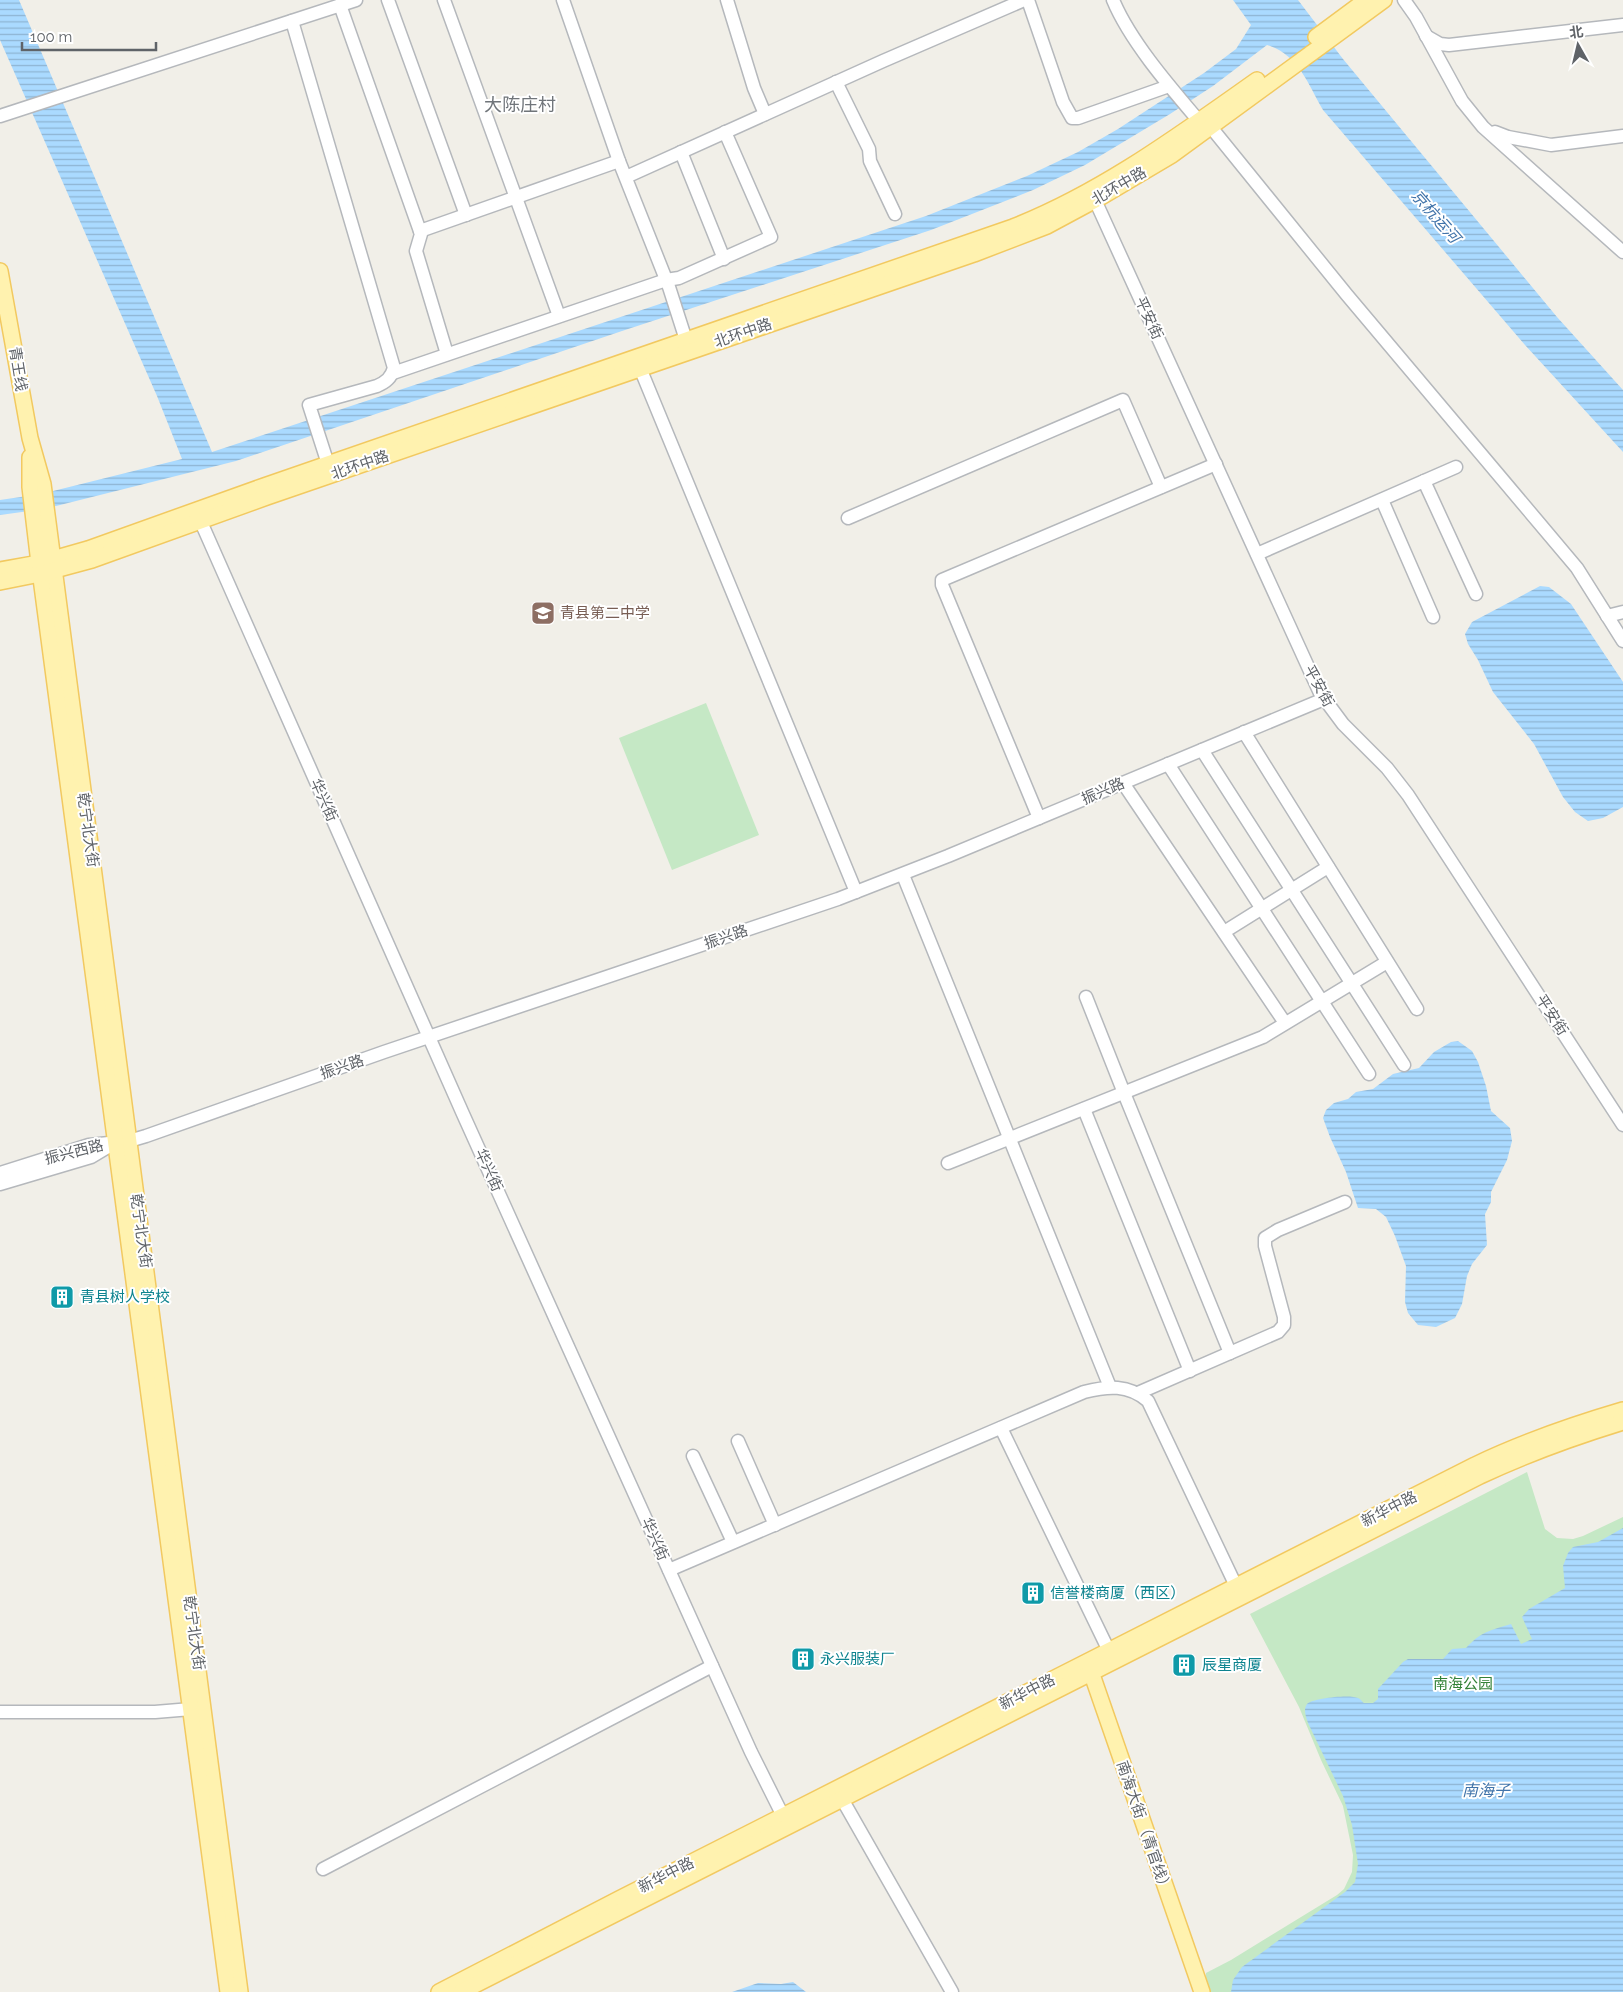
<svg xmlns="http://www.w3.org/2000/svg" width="1623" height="1992" viewBox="0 0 1623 1992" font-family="Raleway,'Noto Sans SC',sans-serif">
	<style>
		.green { fill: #c5e8c5 }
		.water { fill: url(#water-rules) }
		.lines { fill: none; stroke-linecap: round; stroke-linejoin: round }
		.minor-casing { stroke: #b5b8bc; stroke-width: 15 }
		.major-casing { stroke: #f2c960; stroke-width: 18 }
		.minor { stroke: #fff; stroke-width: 12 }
		.major { stroke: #fff2af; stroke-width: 15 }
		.labels { text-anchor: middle; stroke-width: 4; stroke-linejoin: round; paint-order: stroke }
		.street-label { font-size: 15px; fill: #5f6368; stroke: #fff }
		.education-label { font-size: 15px; fill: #785e54; stroke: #fff; text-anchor: start }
		.culture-label { font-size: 15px; fill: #0d838f; stroke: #fff; text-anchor: start }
		.park-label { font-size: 15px; fill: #348238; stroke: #fff }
		.water-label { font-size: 16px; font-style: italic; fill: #4174aa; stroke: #fff }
		.quarter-label { font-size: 18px; fill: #70757a; stroke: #fff }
	</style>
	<defs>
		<pattern id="water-rules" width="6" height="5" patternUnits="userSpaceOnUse" patternTransform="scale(1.25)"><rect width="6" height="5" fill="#aadaff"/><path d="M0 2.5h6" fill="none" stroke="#8eb4d2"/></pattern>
	</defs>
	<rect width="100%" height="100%" fill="#f1efe8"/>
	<!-- green -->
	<g class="green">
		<path d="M 706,703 L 759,835 L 672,870 L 619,738 Z"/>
		<path d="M 1527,1472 L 1545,1529 L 1557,1538 L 1573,1539 L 1583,1536 L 1623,1517 L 1623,1992 L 1210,1992 L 1206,1982 L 1206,1973 L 1231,1960 L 1337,1895 L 1344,1889 L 1352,1872 L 1353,1855 L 1343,1806 L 1321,1760 L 1299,1707 L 1250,1614 Z"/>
	</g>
	<!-- water -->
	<g class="water">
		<path d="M 0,0 L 19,0 L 212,452 L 926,216 L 1027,176 L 1078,152 L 1118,129 L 1204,73 L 1236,49 L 1251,25 L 1233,0 L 1298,0 L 1343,59 L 1557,317 L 1623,390 L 1623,452 L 1525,345 L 1323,110 C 1308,84 1298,54 1267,45 L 1213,86 L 1170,114 L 1085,165 L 1033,190 L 931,230 L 622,331 L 236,461 L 44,509 L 0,515 L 0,500 L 41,494 L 182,459 L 157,396 L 0,40 Z"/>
		<path d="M 1540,586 L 1549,587 L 1571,604 L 1623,682 L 1623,807 L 1603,818 L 1588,821 L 1575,812 L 1563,797 L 1534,744 L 1493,692 L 1478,660 L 1468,644 L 1465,634 L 1472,622 Z"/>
		<path d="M 1458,1041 L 1472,1051 L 1478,1062 L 1486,1086 L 1491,1111 L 1510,1128 L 1512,1141 L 1507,1160 L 1491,1192 L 1491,1202 L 1485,1214 L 1487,1245 L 1472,1264 L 1467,1276 L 1462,1304 L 1455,1318 L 1436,1327 L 1418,1325 L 1408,1313 L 1405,1302 L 1406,1266 L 1395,1236 L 1386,1217 L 1376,1209 L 1358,1208 L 1346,1172 L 1330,1137 L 1323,1118 L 1326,1110 L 1334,1103 L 1348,1099 L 1356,1092 L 1373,1089 L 1393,1074 L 1419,1068 L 1434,1052 L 1451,1042 Z"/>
		<path d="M 1623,1528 L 1623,1992 L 1231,1992 L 1233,1980 L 1242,1967 L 1345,1892 L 1355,1882 L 1358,1864 L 1352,1825 L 1343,1796 L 1308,1723 C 1306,1717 1303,1710 1307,1704 C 1312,1698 1351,1694 1358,1698 C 1361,1699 1362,1702 1364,1703 L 1373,1703 L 1378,1699 L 1378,1689 L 1403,1662 L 1408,1659 L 1443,1659 L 1452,1649 L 1466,1648 C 1482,1631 1489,1631 1511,1624 L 1521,1644 L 1532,1639 L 1522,1617 L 1529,1609 L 1565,1588 L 1563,1566 L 1568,1553 L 1573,1547 L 1598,1542 Z"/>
		<path d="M 793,1982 L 806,1992 L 732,1992 L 758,1983 L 781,1984 Z"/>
	</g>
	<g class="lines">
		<!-- minor casing -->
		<g class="minor-casing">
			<g id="minor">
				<path d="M 388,0 L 466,215"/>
				<path d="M 444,0 L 559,316"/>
				<path d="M 563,0 L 619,161 L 669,287 L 686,340"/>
				<path d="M 727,0 L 754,88 L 765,114"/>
				<path d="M 1028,0 L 1063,102 L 1072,118 L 1078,118 L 1169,86"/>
				<path d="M 1113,0 C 1130,41 1170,87 1199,121"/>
				<path d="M 1404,0 L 1416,17 L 1462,101 L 1483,127 L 1623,252"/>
				<path d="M 340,5 L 421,234 L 416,251 L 447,354"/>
				<path d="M 292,21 L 394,368 C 391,378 386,382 377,386 L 309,405 L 328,464"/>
				<path d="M 1426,36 L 1440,44 L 1449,45 L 1623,25"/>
				<path d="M 836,82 L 869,149 L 870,161 L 895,214"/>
				<path d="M 0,116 L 356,0"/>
				<path d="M 1210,126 L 1347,295 L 1577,568 L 1623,641"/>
				<path d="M 1495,132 L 1508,137 L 1551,145 L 1623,136"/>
				<path d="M 681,152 L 724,259"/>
				<path d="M 626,177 L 883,61 L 1024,0"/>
				<path d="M 1095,200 L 1320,693 L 1343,724 L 1387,768 L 1408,795 L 1623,1125"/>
				<path d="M 420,231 L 619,161"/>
				<path d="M 640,368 L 856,892"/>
				<path d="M 393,373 L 666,280 L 679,278 L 771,237 L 725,132"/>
				<path d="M 1424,481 L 1476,594"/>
				<path d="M 1382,500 L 1433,617"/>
				<path d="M 197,513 L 463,1114 L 751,1752 L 787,1824"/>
				<path d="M 848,518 L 1123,400 L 1161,487"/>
				<path d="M 1257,554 L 1456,467"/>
				<path d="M 1607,616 L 1623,612"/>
				<path d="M 1244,732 L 1417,1009"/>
				<path d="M 1202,750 L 1404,1065"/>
				<path d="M 1168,764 L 1369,1074"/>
				<path d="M 1123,783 L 1285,1023"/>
				<path d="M 1039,818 L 942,585 L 942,580 L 1216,464"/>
				<path d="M 903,875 L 1110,1387"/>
				<path d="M 1224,932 L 1328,867"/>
				<path d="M 1086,997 L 1124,1093 L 1230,1353"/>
				<path d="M 1084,1109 L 1190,1371"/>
				<path d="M 948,1163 L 1263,1037 L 1387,962"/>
				<path d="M 0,1173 L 89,1145 L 129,1141 L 146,1136 L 384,1052 L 838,899 L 948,856 L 1324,699"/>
				<path d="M 0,1184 L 91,1157 L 111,1145"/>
				<path d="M 1138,1393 L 1278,1332 L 1284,1325 L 1284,1317 L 1265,1246 L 1265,1238 L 1278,1230 L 1345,1202"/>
				<path d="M 1001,1428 L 1109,1651"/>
				<path d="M 738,1441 L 775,1525"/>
				<path d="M 693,1456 L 733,1542"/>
				<path d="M 669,1570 L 1084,1392 C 1108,1386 1128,1384 1148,1401 L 1236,1586"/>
				<path d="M 0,1712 L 155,1712 L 191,1709"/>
				<path d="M 842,1799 L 952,1992"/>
				<path d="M 323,1869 L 712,1666"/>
			</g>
		</g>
		<!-- major casing -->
		<g class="major-casing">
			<g id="major">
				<path d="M 1316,37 L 1366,0"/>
				<path d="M 0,271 L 30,438 L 43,484 L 240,1992"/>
				<path d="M 30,457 L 30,487 L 39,563 L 228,1992"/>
				<path d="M 0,570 L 39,563 L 88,549 L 264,486 L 1013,227 C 1102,192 1179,135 1257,80"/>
				<path d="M 0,582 L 40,574 L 92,560 L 267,497 L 974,254 L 1047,226 L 1101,197 L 1172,155 L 1384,0"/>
				<path d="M 1089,1666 L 1202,1992"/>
				<path d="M 439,1992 L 619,1899 L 1475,1465 C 1523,1442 1572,1425 1623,1410"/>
				<path d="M 461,1992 L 1480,1476 C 1527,1454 1574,1437 1623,1422"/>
			</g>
		</g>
		<!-- minor -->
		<use href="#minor" class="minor"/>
		<!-- major -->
		<use href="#major" class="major"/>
	</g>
	<!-- icons -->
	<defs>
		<g id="school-square" transform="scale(1.25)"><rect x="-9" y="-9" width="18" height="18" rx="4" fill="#8d6e63" stroke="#fff"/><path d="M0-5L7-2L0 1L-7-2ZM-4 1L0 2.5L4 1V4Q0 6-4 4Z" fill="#fff"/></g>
		<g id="building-square" transform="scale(1.25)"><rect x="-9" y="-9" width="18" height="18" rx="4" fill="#0f9aa8" stroke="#fff"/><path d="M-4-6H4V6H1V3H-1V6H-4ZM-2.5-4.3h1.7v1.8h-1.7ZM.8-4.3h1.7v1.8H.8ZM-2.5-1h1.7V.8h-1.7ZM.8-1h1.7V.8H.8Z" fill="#fff"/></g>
	</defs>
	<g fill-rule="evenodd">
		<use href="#school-square" x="543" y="613"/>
		<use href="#building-square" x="62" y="1297"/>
		<use href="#building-square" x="1033" y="1593"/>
		<use href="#building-square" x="803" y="1659"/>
		<use href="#building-square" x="1184" y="1665"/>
	</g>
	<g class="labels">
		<!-- street labels -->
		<g class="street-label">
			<text transform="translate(1119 186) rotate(-30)" y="5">北环中路</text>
			<text transform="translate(1149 318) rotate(65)" y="5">平安街</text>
			<text transform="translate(743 333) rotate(-19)" y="5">北环中路</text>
			<text transform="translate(18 369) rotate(81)" y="5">青王线</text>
			<text transform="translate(360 465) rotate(-19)" y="5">北环中路</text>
			<text transform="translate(1319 686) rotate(61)" y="5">平安街</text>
			<text transform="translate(1103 791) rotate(-23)" y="5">振兴路</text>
			<text transform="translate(324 800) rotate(66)" y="5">华兴街</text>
			<text transform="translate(88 830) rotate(82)" y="5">乾宁北大街</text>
			<text transform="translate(726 937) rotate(-19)" y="5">振兴路</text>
			<text transform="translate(1552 1015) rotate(57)" y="5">平安街</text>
			<text transform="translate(342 1067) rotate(-19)" y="5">振兴路</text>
			<text transform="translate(74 1152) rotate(-14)" y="5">振兴西路</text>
			<text transform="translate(489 1170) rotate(66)" y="5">华兴街</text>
			<text transform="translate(141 1231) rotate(82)" y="5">乾宁北大街</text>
			<text transform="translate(1389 1509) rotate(-27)" y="5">新华中路</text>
			<text transform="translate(655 1539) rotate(66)" y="5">华兴街</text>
			<text transform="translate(194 1633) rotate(82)" y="5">乾宁北大街</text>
			<text transform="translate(1027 1692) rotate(-27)" y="5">新华中路</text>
			<text transform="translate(1144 1827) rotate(71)" y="5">南海大街 （青官线）</text>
			<text transform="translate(666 1875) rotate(-27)" y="5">新华中路</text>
		</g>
		<!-- education labels -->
		<g class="education-label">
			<text x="560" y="618">青县第二中学</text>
		</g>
		<!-- culture labels -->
		<g class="culture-label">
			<text x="80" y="1302">青县树人学校</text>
			<text x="1050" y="1598">信誉楼商厦（西区）</text>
			<text x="820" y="1664">永兴服装厂</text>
			<text x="1202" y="1670">辰星商厦</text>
		</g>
		<!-- park labels -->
		<g class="park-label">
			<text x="1463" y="1689">南海公园</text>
		</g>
		<!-- water labels -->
		<g class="water-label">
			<text transform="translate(1436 216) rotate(49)" y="6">京杭运河</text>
			<text x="1486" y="1796">南海子</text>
		</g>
		<!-- quarter labels -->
		<g class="quarter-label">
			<text x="520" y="111">大陈庄村</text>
		</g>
	</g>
	<!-- north arrow -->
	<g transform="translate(1578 45) rotate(352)" stroke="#ffffff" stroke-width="4" paint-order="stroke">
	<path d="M0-4L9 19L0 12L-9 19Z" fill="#5f6368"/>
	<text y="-8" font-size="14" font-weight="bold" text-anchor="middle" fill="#5f6368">北</text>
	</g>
	<!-- scale -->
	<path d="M22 42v8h134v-8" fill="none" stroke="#5f6368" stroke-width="2.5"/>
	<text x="30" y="42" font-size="15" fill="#5f6368" stroke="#ffffff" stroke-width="4" paint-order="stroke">100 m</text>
</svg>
